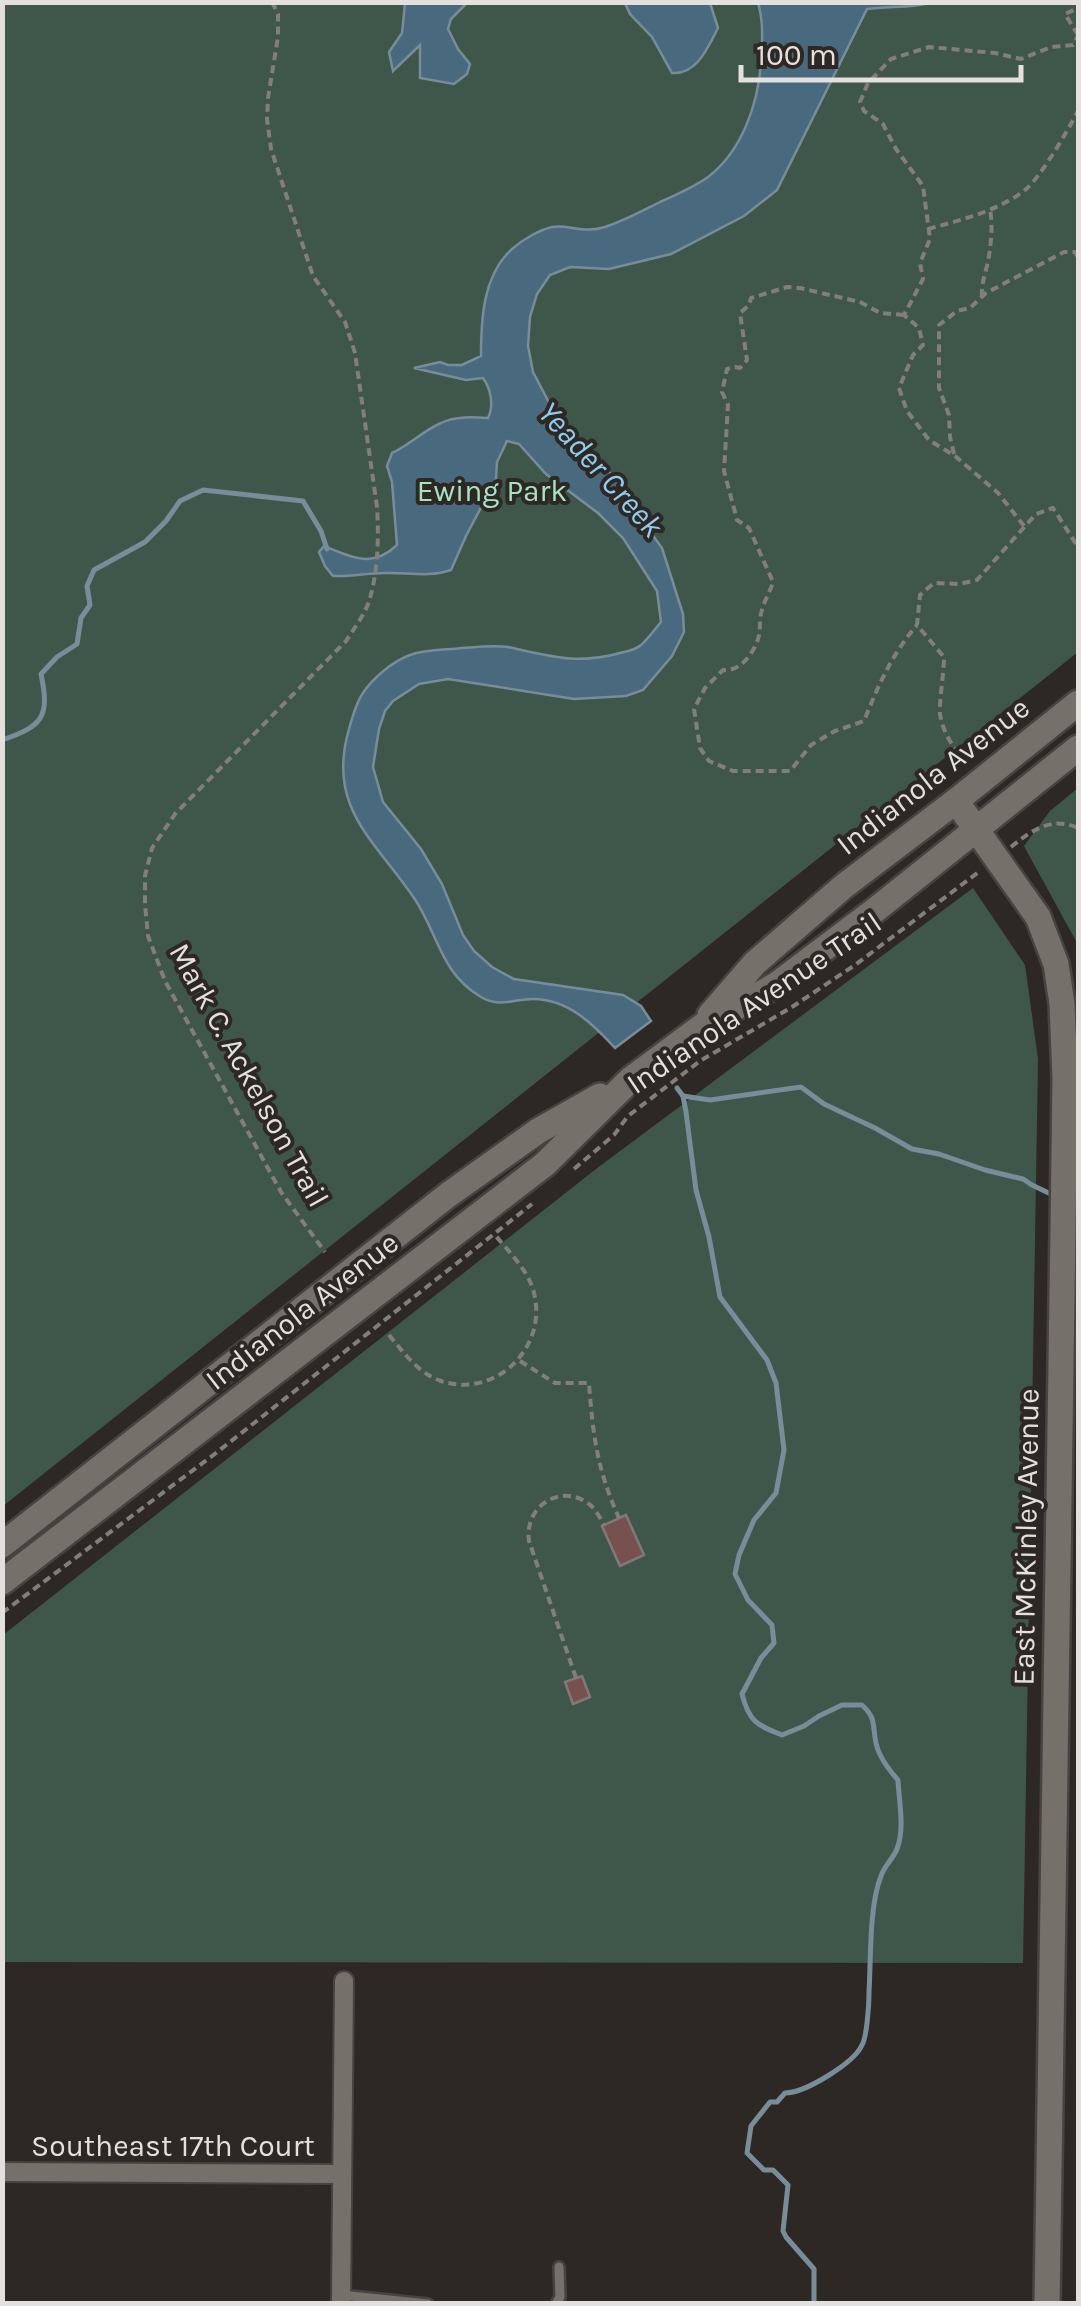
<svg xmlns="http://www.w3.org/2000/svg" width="1081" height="2306" viewBox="0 0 1081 2306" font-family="Karla,sans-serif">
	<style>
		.green { fill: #3f574a }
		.water { fill: #496a7e; stroke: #778d9a; stroke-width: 2.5 }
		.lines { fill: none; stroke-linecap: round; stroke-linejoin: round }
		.stream { stroke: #778d9a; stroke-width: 5 }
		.building { fill: #765150; stroke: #817978; stroke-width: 2.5 }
		.lane-casing { stroke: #474340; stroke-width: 14 }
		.street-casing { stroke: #474340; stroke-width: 22 }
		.secondary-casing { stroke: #474340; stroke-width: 30 }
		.path { stroke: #837e7b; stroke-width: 4; stroke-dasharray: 8 5; stroke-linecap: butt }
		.lane { stroke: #76706b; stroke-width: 9 }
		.street { stroke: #76706b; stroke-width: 18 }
		.secondary { stroke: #76706b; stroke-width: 25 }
		.labels { text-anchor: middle; stroke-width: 8; stroke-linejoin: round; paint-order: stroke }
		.park-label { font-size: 30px; fill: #a5e4c2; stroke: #2e2825 }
		.street-label { font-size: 30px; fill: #e3e0dd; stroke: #2e2825 }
		.water-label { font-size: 32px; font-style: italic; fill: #90ccf0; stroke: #2e2825 }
	</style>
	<rect width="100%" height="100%" fill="#2e2825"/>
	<!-- green -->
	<g class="green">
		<path d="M 3,3 L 1078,3 L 1078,652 L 3,1506 Z"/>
		<path d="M 1078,788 L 1078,952 L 1076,941 L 1024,846 L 1050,811 Z"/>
		<path d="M 973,888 L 1025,965 L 1038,1059 L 1023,1963 L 3,1962 L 3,1635 L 596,1169 Z"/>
		<path d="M 1078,1983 L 1078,2303 L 1076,2304 L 1076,2303 Z"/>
	</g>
	<!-- water -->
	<g class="water">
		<path d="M 405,3 L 467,3 L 451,19 L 448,29 L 458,49 L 470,64 L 467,74 L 454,84 L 420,78 L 420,45 L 393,71 L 389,52 L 402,33 Z"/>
		<path d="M 625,3 L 710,3 L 718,28 C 708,47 697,75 672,73 L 652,37 L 630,14 Z"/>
		<path d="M 758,3 L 929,3 C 913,8 886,6 867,9 L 777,190 L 744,216 L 671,254 L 609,269 L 570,267 L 550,275 L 537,294 L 530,317 L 528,346 L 533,372 L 554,412 L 619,483 L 635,511 L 662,548 L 683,614 L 684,632 L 672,656 L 643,690 L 626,696 L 574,699 L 448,679 L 419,684 L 393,701 L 385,711 L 379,729 L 373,767 L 383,802 L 421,849 L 442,884 L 463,935 L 474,951 L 492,967 L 514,979 L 623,995 L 641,1006 L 651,1021 L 615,1048 C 593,1024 568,999 533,999 C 514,999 499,1008 481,997 C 440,973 438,933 414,898 C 375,840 326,808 349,729 C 352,718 356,703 363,693 C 372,679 393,661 410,655 C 426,649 446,650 462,648 C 477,647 494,645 508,647 C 550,656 577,665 620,653 C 628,651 636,650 641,645 C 648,639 655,629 661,622 L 657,591 L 623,538 L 598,513 L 546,474 L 519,444 L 507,441 L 497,462 L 496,479 L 466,536 L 451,570 C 429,578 406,572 384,573 C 367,573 351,577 333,576 L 325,566 L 319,552 L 324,546 C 352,557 372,569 397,545 L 392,482 L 387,466 L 392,453 C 409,445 423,431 441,423 C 455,416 473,417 488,418 C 494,406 491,389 483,378 L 466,380 L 414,368 L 440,362 L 448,365 L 462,365 L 481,356 C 481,319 483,275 512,249 C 522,240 539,230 552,227 C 568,224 584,234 605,227 C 624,221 642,211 660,202 C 676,195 694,187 708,177 C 742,151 758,104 761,63 C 762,42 764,22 758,3 Z"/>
	</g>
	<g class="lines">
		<!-- stream -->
		<g class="stream">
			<path d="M 2,740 C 43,726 50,717 41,674 L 57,657 L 77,644 L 81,618 L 90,605 L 87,586 L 94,570 L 145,542 L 166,521 L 180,501 L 203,490 L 303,501 L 321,531 L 327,549"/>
			<path d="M 677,1088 L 683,1096 L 686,1112 L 696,1190 L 709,1237 L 720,1297 L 767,1360 L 776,1383 L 784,1450 L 776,1493 L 754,1520 L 739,1555 L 735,1574 L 748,1600 L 772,1625 L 774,1643 L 761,1658 L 742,1694 C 749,1722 757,1725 782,1735 L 804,1726 L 819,1716 L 842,1705 L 862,1705 C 877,1719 872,1725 876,1743 C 879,1757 889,1770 898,1780 C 899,1802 905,1828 897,1849 C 893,1859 884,1866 881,1876 C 869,1906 871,1959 869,1992 C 869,2003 867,2037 862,2045 C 854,2063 805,2093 785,2093 L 777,2102 L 770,2102 L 751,2126 L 747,2153 L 764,2170 L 773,2170 L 788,2185 L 783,2231 L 786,2237 L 814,2269 L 814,2304"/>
			<path d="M 683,1096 L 710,1100 L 801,1087 L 824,1104 L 875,1128 L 912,1149 L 939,1154 L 985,1170 L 1023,1179 L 1032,1185 L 1057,1197"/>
		</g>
	</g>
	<!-- building -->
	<g class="building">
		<path d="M 626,1515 L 644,1555 L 620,1566 L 602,1526 Z"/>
		<path d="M 582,1676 L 590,1697 L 573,1704 L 565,1682 Z"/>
	</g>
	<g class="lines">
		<!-- lane casing -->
		<g class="lane-casing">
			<g id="lane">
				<path d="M 341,2295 L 428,2304"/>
				<path d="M 556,2304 L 560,2297 L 559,2267"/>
			</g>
		</g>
		<!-- street casing -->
		<g class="street-casing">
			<g id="street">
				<path d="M 2,2172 L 342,2174"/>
				<path d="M 341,2304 L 344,1981"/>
			</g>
		</g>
		<!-- secondary casing -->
		<g class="secondary-casing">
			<g id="secondary">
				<path d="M 956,801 L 1038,917 L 1056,964 L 1062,1004 L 1065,1078 L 1063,1229 L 1047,2304"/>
				<path d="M 710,1015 L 755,963 L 844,886 L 956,801 L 1078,703"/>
				<path d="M 2,1545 L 448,1195 L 538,1131 L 600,1096"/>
				<path d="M 2,1582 L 545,1164 L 631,1079 L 701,1027 L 776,985 L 874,911 L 1078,748"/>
			</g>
		</g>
		<!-- path -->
		<g class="path">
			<path d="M 272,2 L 278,14 L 278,37 L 268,98 L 267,119 L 271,149 L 313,276 L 345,322 L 355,353 L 377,507 C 379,536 378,570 370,598 C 366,613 355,627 346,641 L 175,814 L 152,848 L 145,876 L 145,904 L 148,936 L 165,981 L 281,1192 L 325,1252"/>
			<path d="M 1078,35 L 1065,14 L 1078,8"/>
			<path d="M 928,229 C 961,220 998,211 1025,190 C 1041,177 1068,130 1078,111"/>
			<path d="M 982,297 C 981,285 985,274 988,262 C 991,245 993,226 990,209"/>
			<path d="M 904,315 L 880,313 L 860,302 L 800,288 L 787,287 L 751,298 L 749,305 L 740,313 L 747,360 L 740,368 L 735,367 L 727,369 L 722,392 L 728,405 L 724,471 L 737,520 L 749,528 L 773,582 C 770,592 763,603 761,614 C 759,622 761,631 758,639 C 753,654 740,672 723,670 L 705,688 L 694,709 L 700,748 L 709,761 L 733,771 L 790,771 L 811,745 L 835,731 L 864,721 C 878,686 892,654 917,625"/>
			<path d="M 954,454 L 950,437 L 949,415 L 939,388 L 939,325 L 957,311 L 970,308 L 986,293 L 1064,252 L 1075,252 L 1078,257"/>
			<path d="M 1024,526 L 998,493 L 955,456 L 929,440 L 907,411 L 899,388 L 913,355 L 923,345 L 919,328 L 904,315 L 923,279 L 920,263 L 930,239 L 923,186 L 896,149 L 883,124 L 864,111 L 860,102 L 868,83 L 891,59 L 929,47 L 995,53 L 1021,59 L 1051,47 L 1073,45 L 1078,36"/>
			<path d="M 966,765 C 955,749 943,734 940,714 C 939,701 944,674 944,657 L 917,625 L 920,595 L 934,583 L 959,584 L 977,580 L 1036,514 L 1053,508 L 1078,547"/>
			<path d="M 1011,847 C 1032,830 1052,816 1078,828"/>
			<path d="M 574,1169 L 614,1135 L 628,1116 L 700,1061 L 792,1007 L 855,965 L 980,871"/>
			<path d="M 389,1335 C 404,1353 418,1373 441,1381 C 495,1399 548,1348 534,1293 C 529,1271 509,1252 495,1235"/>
			<path d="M 520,1361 L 555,1383 L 589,1383 C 593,1436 597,1469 619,1518"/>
			<path d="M 2,1613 L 216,1453 L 532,1204"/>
			<path d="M 576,1678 L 529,1541 C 524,1505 562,1483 589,1504 C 596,1509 600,1518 604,1525"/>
		</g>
		<!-- lane -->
		<use href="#lane" class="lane"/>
		<!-- street -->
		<use href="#street" class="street"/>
		<!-- secondary -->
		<use href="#secondary" class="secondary"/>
	</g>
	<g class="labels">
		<!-- park labels -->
		<g class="park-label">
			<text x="492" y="501">Ewing Park</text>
		</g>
		<!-- street labels -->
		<g class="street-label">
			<text transform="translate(933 776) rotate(-38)" y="10">Indianola Avenue</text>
			<text transform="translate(754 1003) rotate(-34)" y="10">Indianola Avenue Trail</text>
			<text transform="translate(249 1075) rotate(61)" y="10">Mark C. Ackelson Trail</text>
			<text transform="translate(302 1311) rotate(-38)" y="10">Indianola Avenue</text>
			<text transform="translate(1026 1537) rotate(-89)" y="10">East McKinley Avenue</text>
			<text x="173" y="2156">Southeast 17th Court</text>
		</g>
		<!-- water labels -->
		<g class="water-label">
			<text transform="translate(601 469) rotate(48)" y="11">Yeader Creek</text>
		</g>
	</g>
	<!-- border -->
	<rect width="1081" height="2306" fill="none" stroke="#e3e0dd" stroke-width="10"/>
	<!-- scale -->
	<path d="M741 65v15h280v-15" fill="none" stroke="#e3e0dd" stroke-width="5"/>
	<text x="756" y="65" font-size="30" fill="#e3e0dd" stroke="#2e2825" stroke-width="8" paint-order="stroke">100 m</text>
</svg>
